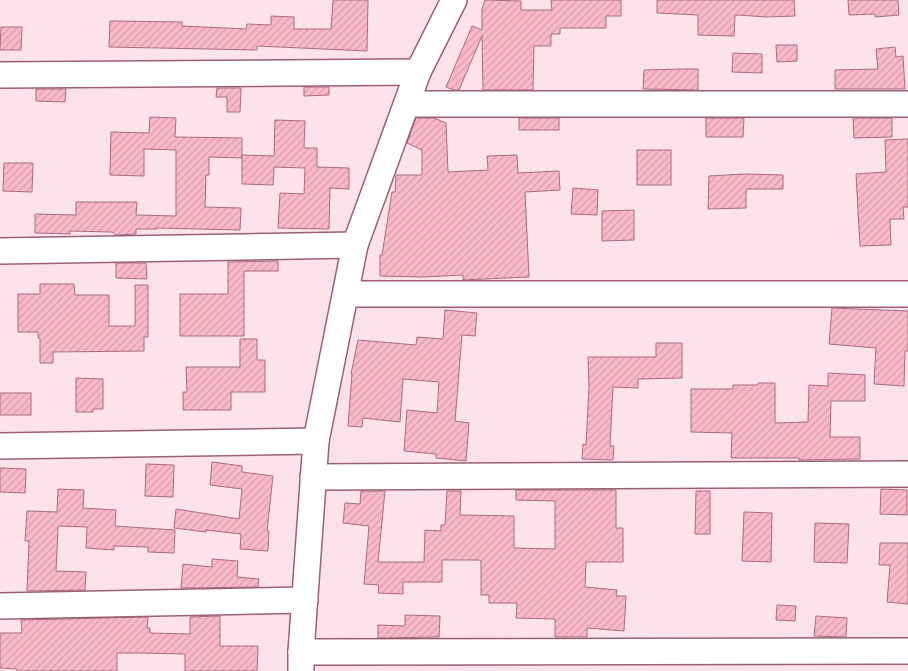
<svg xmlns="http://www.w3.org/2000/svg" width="908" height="671" viewBox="0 0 908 671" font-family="'Roboto Serif',serif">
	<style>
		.building { fill: url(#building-hatch); stroke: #a86d7f }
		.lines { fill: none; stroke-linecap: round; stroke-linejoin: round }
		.minor-casing { stroke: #9b6172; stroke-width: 28 }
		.minor { stroke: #fff; stroke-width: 25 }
	</style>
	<defs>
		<pattern id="building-hatch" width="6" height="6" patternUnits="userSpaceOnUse" patternTransform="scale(1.25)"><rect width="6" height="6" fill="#fab9cb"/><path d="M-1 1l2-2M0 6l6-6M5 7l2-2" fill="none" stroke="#d79eae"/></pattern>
	</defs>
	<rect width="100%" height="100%" fill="#fde2e9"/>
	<!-- building -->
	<g class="building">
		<path d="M 333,0 L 368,0 L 367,51 L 257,46 L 257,50 L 109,47 L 110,21 L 182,22 L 182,26 L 246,29 L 247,24 L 271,25 L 271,16 L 294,17 L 294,29 L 331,29 Z"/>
		<path d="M 485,0 L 521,1 L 521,10 L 552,10 L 551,0 L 621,0 L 621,16 L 606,16 L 606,28 L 560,28 L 560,34 L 551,34 L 551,46 L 534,46 L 533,90 L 483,90 L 482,36 L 459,90 L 454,90 L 446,87 L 472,26 L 482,30 L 482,9 Z"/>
		<path d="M 657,0 L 794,0 L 795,16 L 767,17 L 738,15 L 735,16 L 734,36 L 698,35 L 698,15 L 657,13 Z"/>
		<path d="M 848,0 L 898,0 L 899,15 L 875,17 L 875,14 L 849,15 Z"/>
		<path d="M 1,27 L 22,27 L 21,50 L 0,50 Z"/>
		<path d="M 776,45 L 797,45 L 797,61 L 777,62 Z"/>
		<path d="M 895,47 L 896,57 L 903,56 L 905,89 L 835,89 L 835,70 L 878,69 L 876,49 Z"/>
		<path d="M 733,53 L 762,54 L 762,73 L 732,72 Z"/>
		<path d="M 684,69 L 698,69 L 698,90 L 643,89 L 644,70 Z"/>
		<path d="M 304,87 L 329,87 L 329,95 L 304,96 Z"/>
		<path d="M 217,88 L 241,88 L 240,112 L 227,112 L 227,97 L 216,97 Z"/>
		<path d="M 36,89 L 66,89 L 65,102 L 36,101 Z"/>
		<path d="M 150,117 L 176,118 L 175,137 L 242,138 L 242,158 L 209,157 L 209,175 L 206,175 L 205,207 L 241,208 L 240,230 L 157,228 L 157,229 L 136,229 L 136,234 L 116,235 L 112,232 L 70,231 L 70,234 L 35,233 L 35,214 L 76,215 L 76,202 L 137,202 L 136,215 L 176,216 L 176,150 L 144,149 L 144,176 L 110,175 L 111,132 L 149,133 Z"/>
		<path d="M 416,118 L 434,118 L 446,123 L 448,172 L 488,170 L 487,156 L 517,155 L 518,173 L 559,171 L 560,190 L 525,192 L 529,277 L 463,280 L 463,275 L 423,277 L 380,276 L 380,255 L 382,255 L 392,192 L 395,192 L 396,175 L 422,175 L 422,150 L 407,143 Z"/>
		<rect x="519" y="118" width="40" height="12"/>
		<path d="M 706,118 L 744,118 L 743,137 L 706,137 Z"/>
		<path d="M 853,118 L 892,118 L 892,137 L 854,138 Z"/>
		<path d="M 275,120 L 305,121 L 304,148 L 317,148 L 317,167 L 349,168 L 349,189 L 330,188 L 329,229 L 278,228 L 280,193 L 304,194 L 305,168 L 274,167 L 273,185 L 242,184 L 242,155 L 274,156 Z"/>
		<path d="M 908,139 L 908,207 L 903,207 L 904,219 L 890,219 L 891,245 L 860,246 L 856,174 L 886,172 L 885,140 Z"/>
		<rect x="637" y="150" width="34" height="35"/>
		<path d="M 4,163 L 33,163 L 32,192 L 3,191 Z"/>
		<path d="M 744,174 L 783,175 L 783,189 L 746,189 L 746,208 L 708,209 L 709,176 Z"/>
		<path d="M 573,188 L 598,190 L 597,215 L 571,214 Z"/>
		<path d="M 634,210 L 634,240 L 602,241 L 602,211 Z"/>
		<path d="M 278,261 L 278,271 L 244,271 L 244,336 L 180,336 L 180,294 L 228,294 L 228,262 Z"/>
		<path d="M 116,263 L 146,263 L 147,279 L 116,278 Z"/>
		<path d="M 40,284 L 74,284 L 75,295 L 109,295 L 109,326 L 135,326 L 135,285 L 148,285 L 148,337 L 144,337 L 144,351 L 53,352 L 53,363 L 40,363 L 40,338 L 38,338 L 38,332 L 18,332 L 18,294 L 40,294 Z"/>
		<path d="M 832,308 L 908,311 L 908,351 L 905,351 L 904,386 L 874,384 L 876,348 L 829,344 Z"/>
		<path d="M 445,310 L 477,313 L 475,336 L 462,335 L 455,421 L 469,423 L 466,461 L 436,458 L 436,454 L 404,451 L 407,410 L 437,413 L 439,382 L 403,379 L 400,422 L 363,418 L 362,427 L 348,426 L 352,374 L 351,374 L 358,340 L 416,345 L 417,337 L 443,339 Z"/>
		<path d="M 240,339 L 257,339 L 257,360 L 265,360 L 265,392 L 231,392 L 231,410 L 183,410 L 183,392 L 187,392 L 186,367 L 240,367 Z"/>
		<path d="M 656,343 L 682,343 L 682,378 L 638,379 L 638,388 L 613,387 L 610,446 L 614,446 L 613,460 L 582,459 L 583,444 L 586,445 L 589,387 L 588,357 L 656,357 Z"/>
		<path d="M 828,373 L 865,375 L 865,401 L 831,401 L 830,437 L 860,437 L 860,459 L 799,460 L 799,458 L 731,458 L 732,433 L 691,432 L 691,389 L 733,389 L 733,385 L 758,385 L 758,383 L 775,383 L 775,423 L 808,422 L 809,385 L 828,386 Z"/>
		<path d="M 76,378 L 103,379 L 103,409 L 93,409 L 93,412 L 76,412 Z"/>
		<rect x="0" y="393" width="31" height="22"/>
		<path d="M 212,462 L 242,466 L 242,472 L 273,476 L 267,531 L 269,531 L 268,551 L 240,549 L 241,534 L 206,530 L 206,532 L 174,528 L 176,509 L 239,519 L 242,489 L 210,485 Z"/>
		<path d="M 146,464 L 174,465 L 173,497 L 145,496 Z"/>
		<path d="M 0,468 L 26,469 L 25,493 L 0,492 Z"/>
		<path d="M 58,489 L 84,490 L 83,508 L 116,510 L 115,526 L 175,530 L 174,553 L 148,552 L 148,547 L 114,546 L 114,550 L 86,548 L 87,527 L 58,526 L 56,571 L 86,572 L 85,590 L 27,591 L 29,541 L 25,541 L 27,511 L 57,512 Z"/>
		<path d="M 881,489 L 907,490 L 907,515 L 880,514 Z"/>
		<path d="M 516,490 L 616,490 L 616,528 L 623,528 L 623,562 L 586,562 L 585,587 L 617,590 L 616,596 L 626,596 L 624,631 L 587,628 L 587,637 L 555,637 L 555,619 L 516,618 L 517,603 L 489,603 L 489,595 L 481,595 L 481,561 L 479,560 L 442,560 L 442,582 L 403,582 L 403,594 L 378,593 L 379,585 L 364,584 L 369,526 L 343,523 L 345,503 L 360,504 L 361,491 L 385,491 L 378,562 L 424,562 L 425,530 L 441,531 L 441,525 L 445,525 L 447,491 L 461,491 L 460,515 L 514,516 L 514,548 L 555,549 L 555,501 L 516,500 Z"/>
		<path d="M 696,491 L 710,491 L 710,534 L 695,534 Z"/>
		<path d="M 744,512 L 772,513 L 771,562 L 742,561 Z"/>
		<path d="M 815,523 L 849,524 L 847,563 L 814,562 Z"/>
		<path d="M 880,543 L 908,543 L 908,604 L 887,602 L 890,565 L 879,565 Z"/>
		<path d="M 212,559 L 238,561 L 237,577 L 259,579 L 258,587 L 181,588 L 183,564 L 212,567 Z"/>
		<path d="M 777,605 L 796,606 L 795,621 L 776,620 Z"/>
		<path d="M 405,615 L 440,616 L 439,637 L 378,638 L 378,625 L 405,626 Z"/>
		<path d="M 220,616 L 220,646 L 258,646 L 257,671 L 185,671 L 185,654 L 140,653 L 117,653 L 117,671 L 17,671 L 17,669 L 0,668 L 0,633 L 22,633 L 21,620 L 148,617 L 147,628 L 150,628 L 150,633 L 190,634 L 190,617 Z"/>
		<path d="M 816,616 L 847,618 L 846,637 L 814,636 Z"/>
	</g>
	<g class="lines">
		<!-- minor casing -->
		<g class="minor-casing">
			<g id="minor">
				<path d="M 0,75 L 418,72"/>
				<path d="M 407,104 L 908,104"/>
				<path d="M 0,251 L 355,245"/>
				<path d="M 346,294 L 908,294"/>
				<path d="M 0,446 L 316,441"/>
				<path d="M 313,477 L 908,474"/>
				<path d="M 0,606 L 305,600"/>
				<path d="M 301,652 L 908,651"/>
				<path d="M 301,671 L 301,652 L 316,441 L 355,245 L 418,72 L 454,0"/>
			</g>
		</g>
		<!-- minor -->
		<use href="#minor" class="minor"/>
	</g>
</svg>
